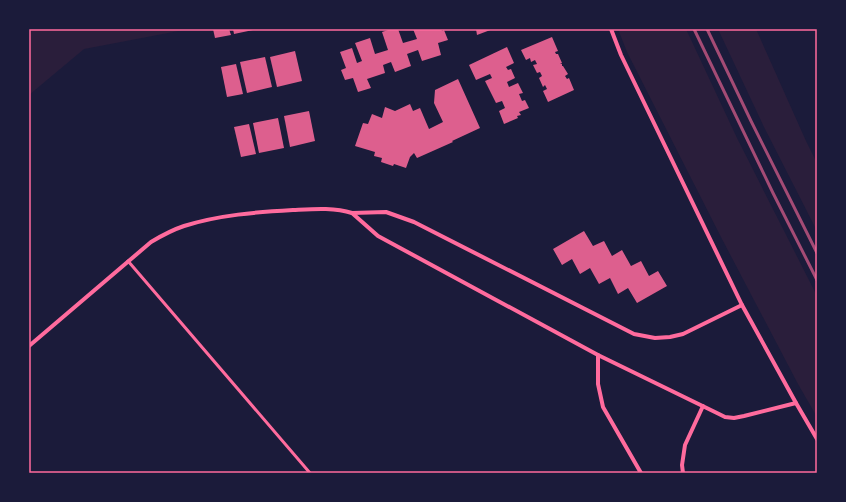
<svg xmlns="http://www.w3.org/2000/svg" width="846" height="502" viewBox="0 0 846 502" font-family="'Titillium Web',sans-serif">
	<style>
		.green { fill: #2a1e3b }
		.building { fill: #dd5f8e }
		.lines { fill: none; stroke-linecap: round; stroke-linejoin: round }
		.service { stroke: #ff6b9d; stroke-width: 3 }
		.minor { stroke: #ff6b9d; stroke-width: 4 }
		.rail { stroke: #a44b75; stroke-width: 3 }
		.neatline { fill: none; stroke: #ff6b9d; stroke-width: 1.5 }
	</style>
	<rect width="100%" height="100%" fill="#1b1b3a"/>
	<!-- green -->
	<g class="green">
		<path d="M 29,29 L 189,29 L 84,49 L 29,95 Z"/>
		<path d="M 618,29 L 686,29 L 737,138 L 817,296 L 817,417 L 798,384 L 722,239 L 627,52 Z"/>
		<path d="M 718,29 L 756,29 L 806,141 L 817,163 L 817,231 L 764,127 Z"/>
	</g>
	<!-- building -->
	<g class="building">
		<path d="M 213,29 L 229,29 L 231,35 L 215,38 Z"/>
		<path d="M 233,29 L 253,29 L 253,30 L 234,34 Z"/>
		<path d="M 391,29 L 398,29 L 403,43 L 417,39 L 413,29 L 441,29 L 442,31 L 444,30 L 448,40 L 438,43 L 441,55 L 422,61 L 418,50 L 407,54 L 411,66 L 395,72 L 391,62 L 383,65 L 385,73 L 367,79 L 371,88 L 358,92 L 353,78 L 345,80 L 341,70 L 346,68 L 340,52 L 352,48 L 357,63 L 362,61 L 355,43 L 370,38 L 375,54 L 388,50 L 382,32 Z"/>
		<path d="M 476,29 L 493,29 L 477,35 Z"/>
		<path d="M 552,37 L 558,51 L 555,52 L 556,54 L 558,54 L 562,63 L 560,64 L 562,64 L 562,66 L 563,66 L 568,74 L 565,76 L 567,79 L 569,78 L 574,90 L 548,102 L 543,91 L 547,89 L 545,85 L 543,87 L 539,78 L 542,76 L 540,72 L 537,73 L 533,65 L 537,64 L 535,60 L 531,62 L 530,58 L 526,60 L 521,50 Z"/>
		<path d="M 507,47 L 514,63 L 506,67 L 508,70 L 511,69 L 515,78 L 507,82 L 509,87 L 518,83 L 523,93 L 519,94 L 522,101 L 525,100 L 529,108 L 519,112 L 521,115 L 517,116 L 518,118 L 504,124 L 499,111 L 505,108 L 502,101 L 496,103 L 485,81 L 492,78 L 490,74 L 476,80 L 469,65 Z"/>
		<path d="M 295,51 L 302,81 L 277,87 L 270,57 Z"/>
		<path d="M 265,57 L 272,87 L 247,93 L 240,62 Z"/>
		<path d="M 236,64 L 243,94 L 227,97 L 221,67 Z"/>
		<path d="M 458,79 L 480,128 L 452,141 L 453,142 L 417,158 L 414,153 L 410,157 L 406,168 L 394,164 L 393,166 L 381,162 L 382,158 L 374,156 L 375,152 L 355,146 L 363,123 L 368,124 L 372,114 L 382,118 L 385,107 L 395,111 L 410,104 L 413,111 L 420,108 L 429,129 L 443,122 L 434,103 L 435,90 Z"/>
		<path d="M 309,111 L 315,141 L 290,147 L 284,116 Z"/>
		<path d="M 278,118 L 284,148 L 259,153 L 253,123 Z"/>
		<path d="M 249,124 L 256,154 L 241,157 L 234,127 Z"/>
		<path d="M 584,231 L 593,246 L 604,241 L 612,256 L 622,250 L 631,266 L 641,261 L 649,276 L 658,271 L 667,286 L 637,303 L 628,288 L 618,294 L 610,278 L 599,284 L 590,268 L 580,274 L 572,259 L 562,265 L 553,249 Z"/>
	</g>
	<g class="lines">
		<!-- service -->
		<path class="service" d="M 128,261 L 310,473"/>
		<!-- minor -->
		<g class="minor">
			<path d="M 611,29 L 621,55 L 742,305 L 796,403 L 817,439"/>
			<path d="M 352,213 L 378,236 L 598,355 L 719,414 L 725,417 L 734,418 L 744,416 L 796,403"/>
			<path d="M 29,346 L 151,242 C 161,236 172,230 184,226 C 219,215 257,212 293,210 C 312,209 334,207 352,213 L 386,212 L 414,222 L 634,334 L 655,338 L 670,337 L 683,334 L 742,305"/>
			<path d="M 598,355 L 598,384 L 603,407 L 641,473"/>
			<path d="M 683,473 L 682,465 L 685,445 L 703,406"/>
		</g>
		<!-- rail -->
		<g class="rail">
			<path d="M 694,29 L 773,193 L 817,280"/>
			<path d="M 707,29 L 751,121 L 817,253"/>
		</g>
	</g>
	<!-- border -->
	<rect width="846" height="502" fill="none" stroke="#1b1b3a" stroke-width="60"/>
	<rect x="30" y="30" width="786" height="442" class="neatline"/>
</svg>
